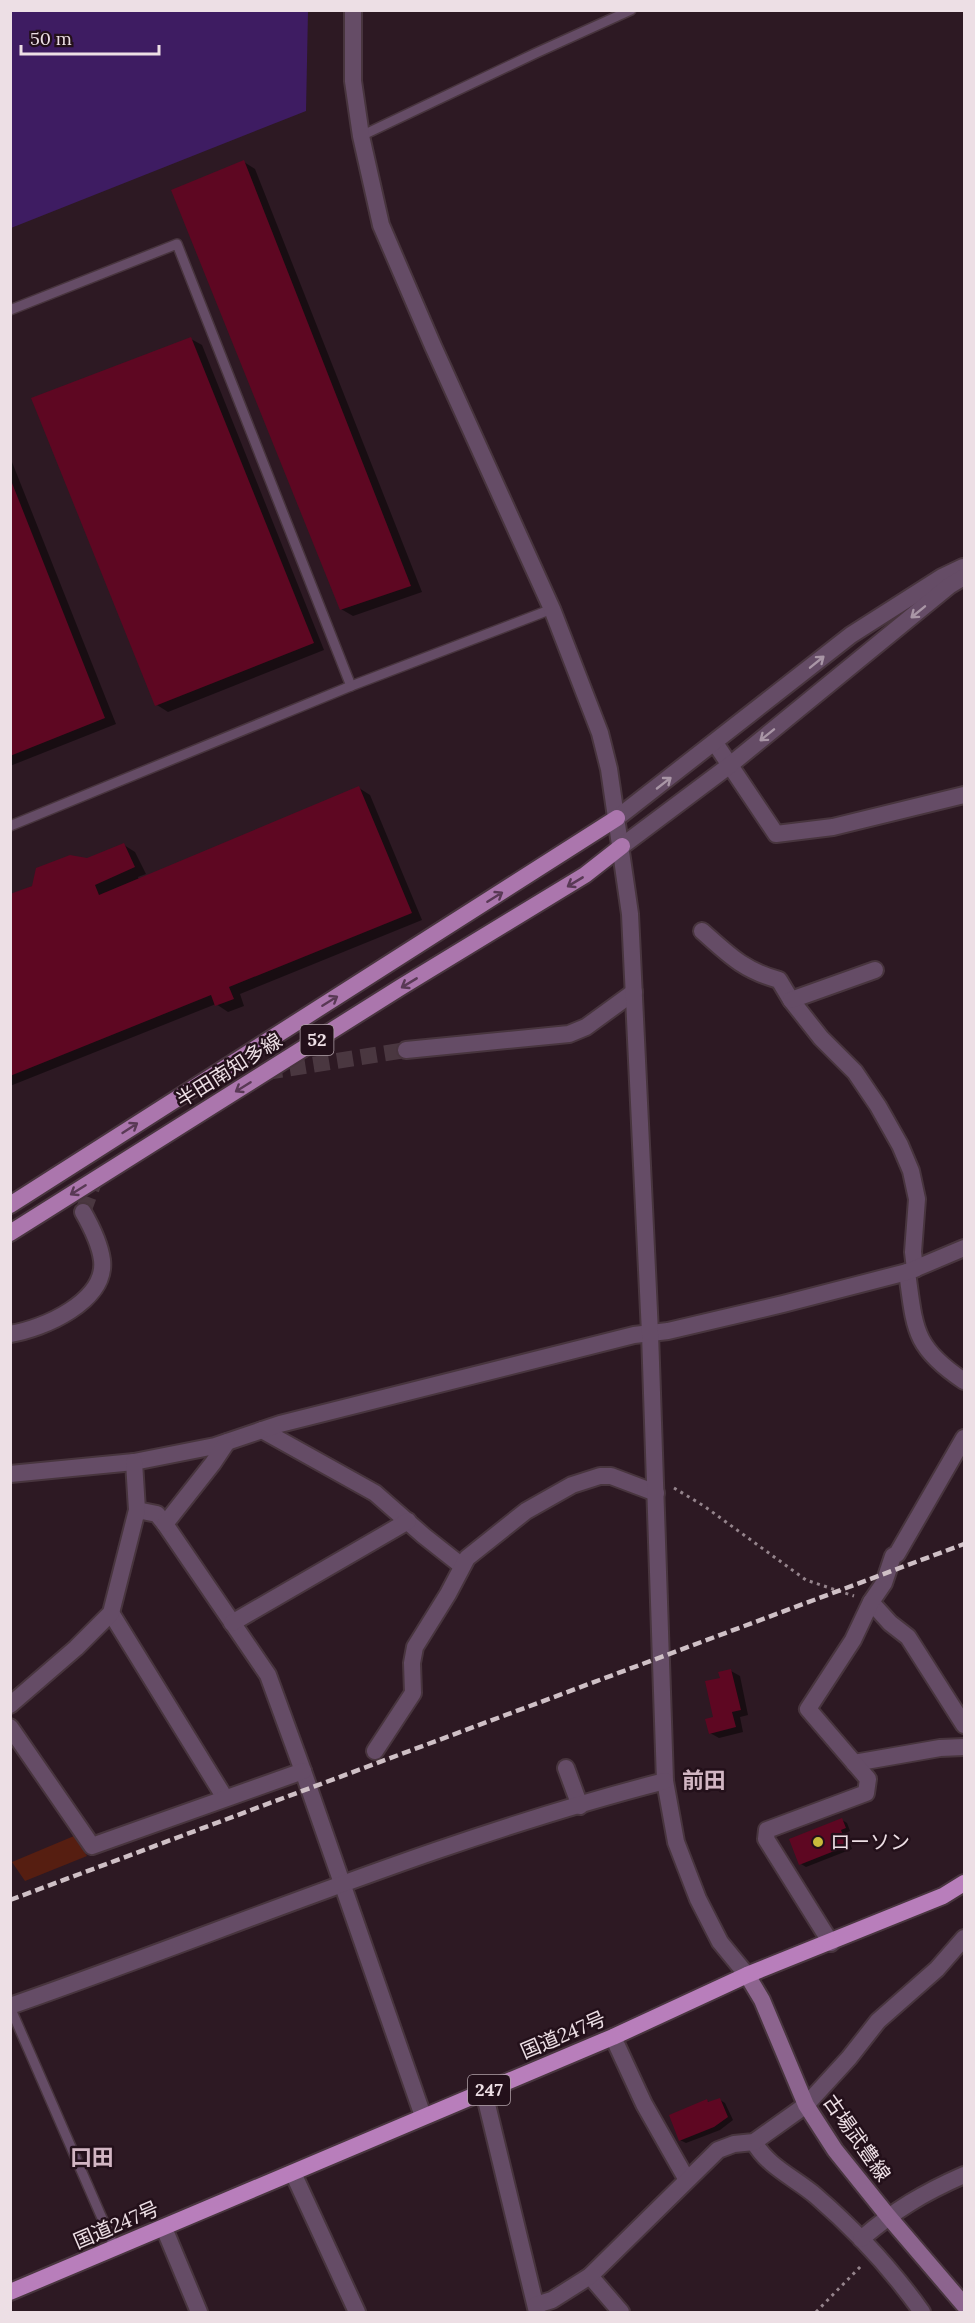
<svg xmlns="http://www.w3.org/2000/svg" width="975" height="2323" viewBox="0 0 975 2323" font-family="Lora,'Noto Sans JP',serif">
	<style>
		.green { fill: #561e11 }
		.water { fill: #3e1c62 }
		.shadow { fill: #0007 }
		.building { fill: #5e0722 }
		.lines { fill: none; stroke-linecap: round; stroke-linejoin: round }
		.minor-tunnel { stroke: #4a3740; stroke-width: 16; stroke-dasharray: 16 8; stroke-linecap: butt }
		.service-casing { stroke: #48353e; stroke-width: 12 }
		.minor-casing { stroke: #48353e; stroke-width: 20 }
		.tertiary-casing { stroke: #48353e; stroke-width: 20 }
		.secondary-casing { stroke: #48353e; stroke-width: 20 }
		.primary-casing { stroke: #48353e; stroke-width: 20 }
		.trunk-casing { stroke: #48353e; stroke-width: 20 }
		.path { stroke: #95848c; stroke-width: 3; stroke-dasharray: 3 4.5; stroke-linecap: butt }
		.service { stroke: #654c66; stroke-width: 9 }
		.minor { stroke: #654c66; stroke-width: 16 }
		.tertiary { stroke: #654c66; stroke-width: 16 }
		.secondary { stroke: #8c648e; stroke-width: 16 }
		.primary { stroke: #ab76ad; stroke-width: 16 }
		.trunk { stroke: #b87ebb; stroke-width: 16 }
		.rail { stroke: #cfc0c6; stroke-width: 4.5; stroke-dasharray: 9 4.5; stroke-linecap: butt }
		.oneway { stroke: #a996a6 }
		.oneway2 { stroke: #593955 }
		.poi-dot { fill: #c8bb3b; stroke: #23101a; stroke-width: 2 }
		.labels { text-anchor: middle; stroke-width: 5; stroke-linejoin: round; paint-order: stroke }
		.shield { fill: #23101a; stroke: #b0a1a8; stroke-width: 1.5 }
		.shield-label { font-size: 18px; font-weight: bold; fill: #eddfe5 }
		.street-label { font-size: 20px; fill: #eddfe5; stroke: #23101a }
		.poi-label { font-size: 20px; fill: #eddfe5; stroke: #23101a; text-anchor: start }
		.quarter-label { font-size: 22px; font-weight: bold; fill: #d2b6c3; stroke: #23101a }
	</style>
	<rect width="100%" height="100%" fill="#2d1923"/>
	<!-- green -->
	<path class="green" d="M 74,1836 L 87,1856 L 25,1881 L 12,1862 Z"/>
	<!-- water -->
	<path class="water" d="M 11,10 L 308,11 L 306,111 L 11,228 Z"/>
	<!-- shadow -->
	<g class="shadow">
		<path d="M 244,162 L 255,169 L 422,592 L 353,616 L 341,609 Z"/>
		<path d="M 191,339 L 202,345 L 324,650 L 168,712 L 157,705 Z"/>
		<path d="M 10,457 L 116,724 L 10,766 Z"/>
		<path d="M 359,788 L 370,795 L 422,920 L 240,994 L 244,1006 L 228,1012 L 216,1004 L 10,1086 L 10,896 L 124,845 L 135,852 L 146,874 L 138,877 L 139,880 Z"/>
		<path d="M 731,1671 L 740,1676 L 748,1715 L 740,1717 L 743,1732 L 719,1738 L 710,1733 L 722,1679 Z"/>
		<path d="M 842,1820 L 847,1823 L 850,1831 L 846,1833 L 852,1849 L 806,1867 L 801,1864 Z"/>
		<path d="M 720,2100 L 725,2103 L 733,2120 L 720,2130 L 686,2143 L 680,2140 L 707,2101 L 711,2103 Z"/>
	</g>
	<!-- building -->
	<g class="building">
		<path d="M 244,160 L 411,586 L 340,610 L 171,190 Z"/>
		<path d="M 191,337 L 314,643 L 155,706 L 31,398 Z"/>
		<path d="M 10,478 L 105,718 L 10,756 Z"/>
		<path d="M 359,786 L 412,913 L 229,987 L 234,999 L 215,1006 L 211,995 L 10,1076 L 10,894 L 32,886 L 36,868 L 70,855 L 87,858 L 124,843 L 135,867 L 95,885 L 99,895 Z"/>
		<path d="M 731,1669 L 741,1710 L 732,1712 L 736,1727 L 709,1734 L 705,1719 L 713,1717 L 705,1681 L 720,1678 L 718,1672 Z"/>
		<path d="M 842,1818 L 846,1828 L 841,1830 L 847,1846 L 799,1865 L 789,1839 Z"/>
		<path d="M 720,2098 L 728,2117 L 714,2127 L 679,2141 L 669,2115 L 707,2099 L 708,2102 Z"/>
	</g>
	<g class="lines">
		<!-- minor-tunnel -->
		<g class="minor-tunnel">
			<path d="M 266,1072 L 406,1050"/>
			<path d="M 83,1212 L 97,1174 L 100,1172"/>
		</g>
		<!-- service casing -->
		<g class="service-casing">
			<g id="service">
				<path d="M 361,136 L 536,53 L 631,10"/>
				<path d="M 10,310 L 177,244 L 351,686"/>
				<path d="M 10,826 L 351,686 L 552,609"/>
				<path d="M 10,2007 L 115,2248"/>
			</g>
		</g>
		<!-- minor casing -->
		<g class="minor-casing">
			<g id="minor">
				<path d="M 715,743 L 776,834 L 833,827 L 964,795"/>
				<path d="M 702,931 C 729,955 743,970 779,980 L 791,1000 L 821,1038 L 855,1072 L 878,1106 L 900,1145 L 911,1171 L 917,1199 L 913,1252 L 915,1269"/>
				<path d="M 791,1000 L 875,970"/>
				<path d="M 406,1050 L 569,1034 L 586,1027 L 634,992"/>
				<path d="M 907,1272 C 915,1329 913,1347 964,1381"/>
				<path d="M 10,1334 C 43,1329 107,1301 102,1260 C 100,1245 91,1226 83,1212"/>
				<path d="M 262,1430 L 375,1493 L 424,1536 L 462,1566"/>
				<path d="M 10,1474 L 134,1462 L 215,1446 L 280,1424 L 634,1335 L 668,1331 L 783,1304 L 907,1272 L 964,1248"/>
				<path d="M 137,1510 L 157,1514 L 165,1524 L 268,1675 L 303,1771 L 423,2116"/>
				<path d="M 165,1524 L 213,1463 L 227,1442"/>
				<path d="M 871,1602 L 890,1623 L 908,1637 L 964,1725"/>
				<path d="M 111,1613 L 225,1798"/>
				<path d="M 232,1623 L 408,1521"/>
				<path d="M 10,1705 L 76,1648 L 111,1613 L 137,1510 L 134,1462"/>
				<path d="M 10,1727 L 92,1846 L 303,1771"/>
				<path d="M 375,1751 L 413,1693 L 412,1663 L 415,1647 L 448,1594 L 467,1558 L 526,1511 L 572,1485 L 600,1476 L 611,1476 L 656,1493"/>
				<path d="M 854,1763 L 940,1748 L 964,1747"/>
				<path d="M 566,1768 L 580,1806"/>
				<path d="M 831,1943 L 766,1839 L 767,1830 L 866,1793 L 868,1779 L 808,1709 L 853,1640 L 871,1602 L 884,1583 L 893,1556 L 897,1554 L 964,1438"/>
				<path d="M 613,2037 L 644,2104 L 687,2180"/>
				<path d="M 484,2092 L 537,2312"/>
				<path d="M 754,2142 C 768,2167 795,2178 816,2196 C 854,2229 893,2271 922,2312"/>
				<path d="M 293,2173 L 357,2312"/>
				<path d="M 164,2228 L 199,2312"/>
				<path d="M 861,2239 C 895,2210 923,2193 964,2175"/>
				<path d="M 590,2276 L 621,2312"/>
				<path d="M 536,2305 L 552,2300 L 590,2276 L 718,2150 L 734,2144 L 754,2142 L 806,2105 L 849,2058 L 878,2021 L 937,1969 L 964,1938"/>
			</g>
		</g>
		<!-- tertiary casing -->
		<g class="tertiary-casing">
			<g id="tertiary">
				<path d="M 353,10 L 353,81 L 361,136 L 381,225 L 433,346 L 552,609 L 600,733 L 609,769 L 630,914 L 650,1333 L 665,1781 L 676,1842 L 698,1899 L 720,1942 L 747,1975"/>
				<path d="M 617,818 L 851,635 L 942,577 L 963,567"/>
				<path d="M 622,846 L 730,765 L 949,586 L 964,577"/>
				<path d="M 10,2006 C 228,1930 442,1838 665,1781"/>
			</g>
		</g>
		<!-- secondary casing -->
		<g class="secondary-casing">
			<path id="secondary" d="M 747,1975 L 762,2000 L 806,2105 L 835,2150 L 888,2216 L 964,2305"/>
		</g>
		<!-- primary casing -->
		<g class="primary-casing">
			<g id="primary">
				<path d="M 10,1205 L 617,818"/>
				<path d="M 10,1233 L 401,987 L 585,875 L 622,846"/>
			</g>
		</g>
		<!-- trunk casing -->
		<g class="trunk-casing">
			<path id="trunk" d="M 10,2292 L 613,2037 L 747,1975 L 943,1896 L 964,1883"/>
		</g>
		<!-- path -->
		<g class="path">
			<path d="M 674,1488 L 704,1506 L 806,1580 L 854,1596"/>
			<path d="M 816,2312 L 863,2264"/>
		</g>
		<!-- service -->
		<use href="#service" class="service"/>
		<!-- minor -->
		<use href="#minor" class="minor"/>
		<!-- tertiary -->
		<use href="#tertiary" class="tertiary"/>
		<!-- secondary -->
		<use href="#secondary" class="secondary"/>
		<!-- primary -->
		<use href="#primary" class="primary"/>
		<!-- trunk -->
		<use href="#trunk" class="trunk"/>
		<!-- rail -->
		<path class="rail" d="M 10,1900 L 964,1544"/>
	</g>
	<!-- one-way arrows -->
	<defs><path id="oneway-shaft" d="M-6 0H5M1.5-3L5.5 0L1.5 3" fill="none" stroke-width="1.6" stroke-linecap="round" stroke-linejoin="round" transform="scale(1.5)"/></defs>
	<g class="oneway">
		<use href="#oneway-shaft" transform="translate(918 612) rotate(141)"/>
		<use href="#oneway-shaft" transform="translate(817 662) rotate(-39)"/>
		<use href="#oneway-shaft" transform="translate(767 735) rotate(141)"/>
		<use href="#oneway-shaft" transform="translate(664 783) rotate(-38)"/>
	</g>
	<g class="oneway2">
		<use href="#oneway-shaft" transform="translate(575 882) rotate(149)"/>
		<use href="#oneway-shaft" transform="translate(495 897) rotate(-32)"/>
		<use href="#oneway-shaft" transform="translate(409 983) rotate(149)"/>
		<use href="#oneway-shaft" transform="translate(330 1001) rotate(-32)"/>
		<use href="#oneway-shaft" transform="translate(243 1087) rotate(148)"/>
		<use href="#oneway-shaft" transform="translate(130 1128) rotate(-33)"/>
		<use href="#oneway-shaft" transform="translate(78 1190) rotate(148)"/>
	</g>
	<!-- markers -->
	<circle class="poi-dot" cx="818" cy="1842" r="6"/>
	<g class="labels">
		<!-- shield labels -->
		<g class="shield">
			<rect x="300.5" y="1025" width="33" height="30" rx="4.5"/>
			<rect x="468" y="2075" width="42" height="30" rx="4.5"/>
		</g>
		<g class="shield-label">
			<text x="317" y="1046">52</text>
			<text x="489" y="2096">247</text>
		</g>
		<!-- street labels -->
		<g class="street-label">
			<text transform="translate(229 1070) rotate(-32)" y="7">半田南知多線</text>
			<text transform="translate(563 2035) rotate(-23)" y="7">国道247号</text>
			<text transform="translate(857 2138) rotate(55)" y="7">古場武豊線</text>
			<text transform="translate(116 2225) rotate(-23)" y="7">国道247号</text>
		</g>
		<!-- poi labels -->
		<g class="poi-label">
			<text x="830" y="1849">ローソン</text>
		</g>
		<!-- quarter labels -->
		<g class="quarter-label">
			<text x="704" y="1788">前田</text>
			<text x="92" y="2165">口田</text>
		</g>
	</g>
	<!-- border -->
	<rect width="975" height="2323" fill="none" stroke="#eddfe5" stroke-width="24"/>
	<!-- scale -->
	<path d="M21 45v9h138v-9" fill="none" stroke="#eddfe5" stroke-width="3"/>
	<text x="30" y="45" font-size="18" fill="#eddfe5" stroke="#23101a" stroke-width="4.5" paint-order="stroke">50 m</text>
</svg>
